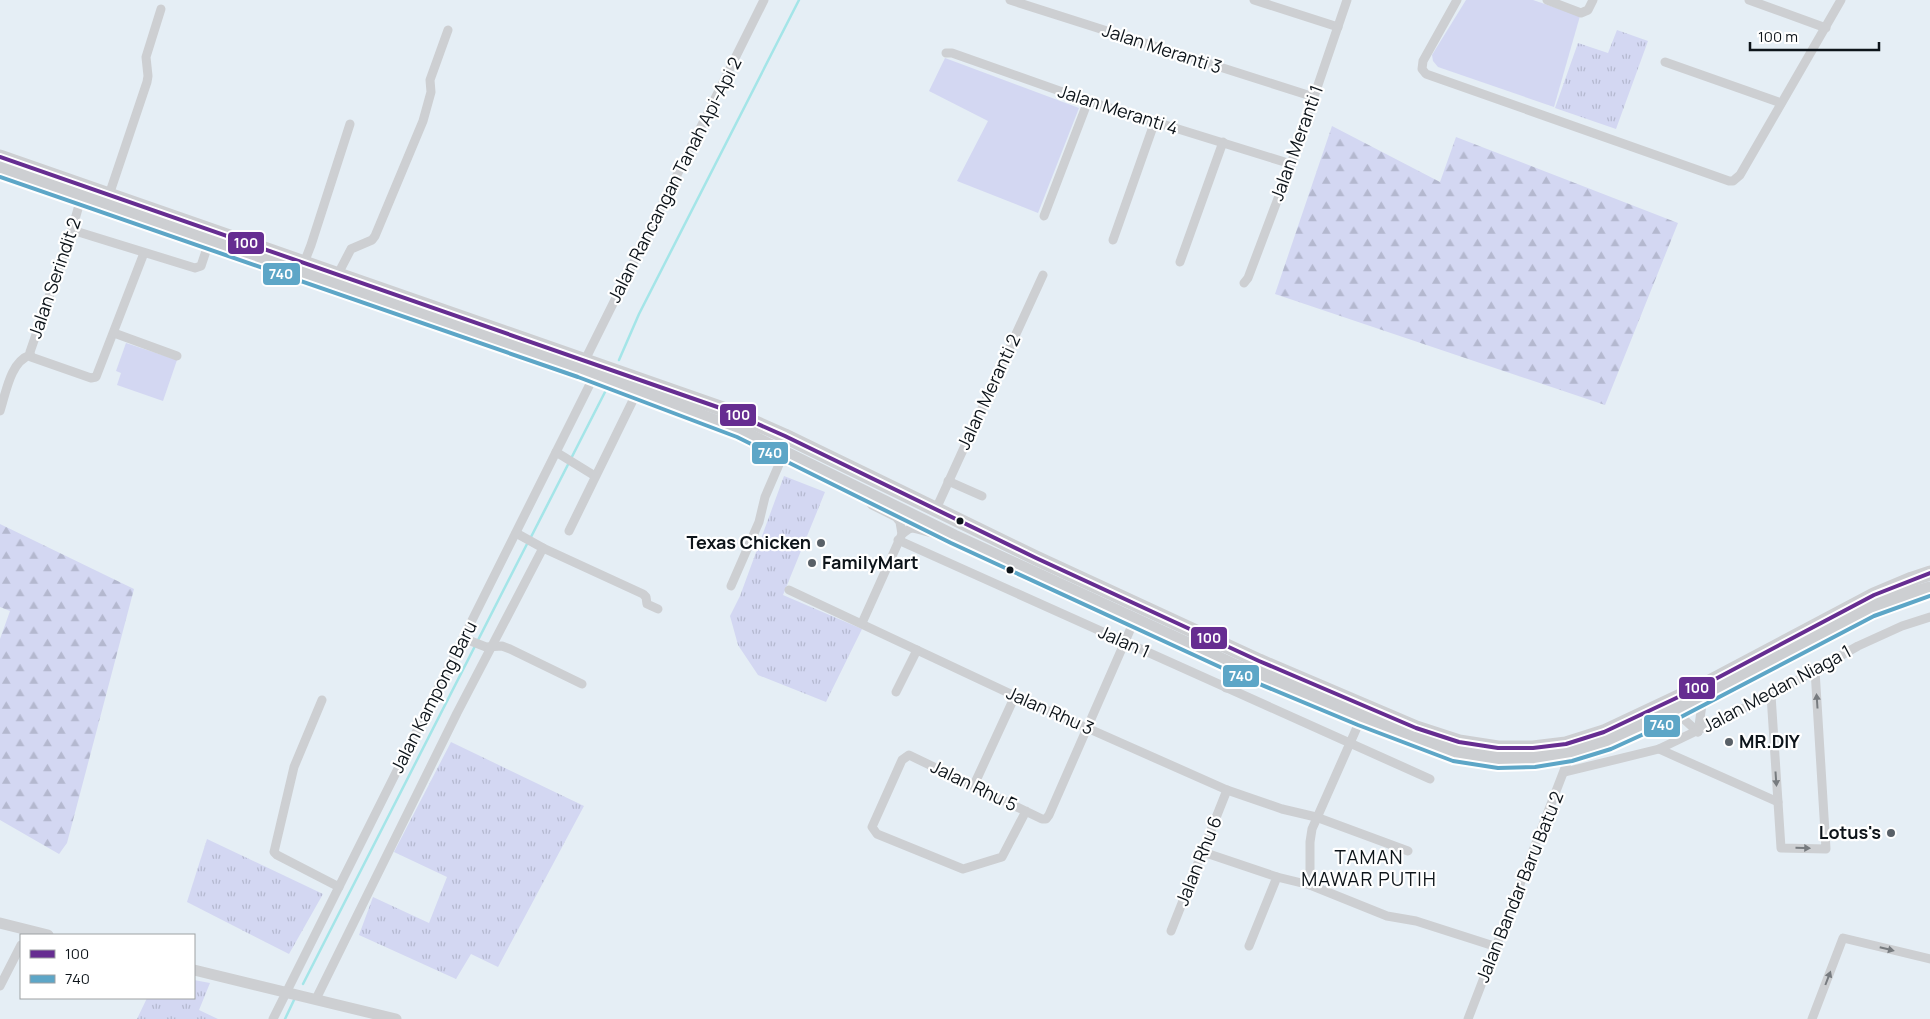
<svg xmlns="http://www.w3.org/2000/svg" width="1930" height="1019" viewBox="0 0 1930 1019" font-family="Manrope,sans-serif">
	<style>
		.grass { fill: url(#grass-tufts) }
		.forest { fill: url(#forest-firs) }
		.park { fill: #d3d7f2 }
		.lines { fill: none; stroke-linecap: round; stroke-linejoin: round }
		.stream { stroke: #a4e5e8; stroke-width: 2.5 }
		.minor { stroke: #cdcfd2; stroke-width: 9 }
		.tertiary { stroke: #cdcfd2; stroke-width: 11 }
		.trunk { stroke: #cdcfd2; stroke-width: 15 }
		.bus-1-casing { stroke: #fff; stroke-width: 8 }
		.bus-2-casing { stroke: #fff; stroke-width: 8 }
		.bus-1 { stroke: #662d91; stroke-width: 4 }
		.bus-2 { stroke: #5da6c7; stroke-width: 4 }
		.oneway { fill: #777b7f }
		.bus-dot { fill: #0d141a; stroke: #fff; stroke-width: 2 }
		.poi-dot { fill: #596067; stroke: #fff; stroke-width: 2 }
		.labels { text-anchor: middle; stroke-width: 4.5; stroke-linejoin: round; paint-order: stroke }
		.street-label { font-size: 18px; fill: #0d141a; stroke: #fff }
		.poi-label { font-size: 18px; font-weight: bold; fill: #0d141a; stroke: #fff; text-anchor: end }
		.neighbourhood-label { font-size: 19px; letter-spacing: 1px; fill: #0d141a; stroke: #fff }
		.line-badge { stroke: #fff; stroke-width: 2 }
		.badge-label { font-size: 14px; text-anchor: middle; font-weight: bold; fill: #fff }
	</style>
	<defs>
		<pattern id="grass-tufts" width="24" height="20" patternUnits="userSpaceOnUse" patternTransform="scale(1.25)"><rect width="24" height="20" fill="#d3d7f2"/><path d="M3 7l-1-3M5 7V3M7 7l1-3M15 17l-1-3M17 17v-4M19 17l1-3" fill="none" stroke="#b4b8cf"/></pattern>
		<pattern id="forest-firs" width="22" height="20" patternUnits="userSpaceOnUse" patternTransform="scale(1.25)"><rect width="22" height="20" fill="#d3d7f2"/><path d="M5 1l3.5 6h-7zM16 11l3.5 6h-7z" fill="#b4b8cf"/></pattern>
	</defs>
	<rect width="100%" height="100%" fill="#e5eef5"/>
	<!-- grass -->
	<g class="grass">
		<path d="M 1617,30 L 1648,41 L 1616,129 L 1555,108 L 1578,43 L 1608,53 Z"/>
		<path d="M 784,476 L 825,492 L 783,595 L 862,629 L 826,702 L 758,675 L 738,645 L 730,616 L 740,596 Z"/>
		<path d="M 451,742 L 584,806 L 498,967 L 471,954 L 456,979 L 359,935 L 373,897 L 429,923 L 447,877 L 394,852 Z"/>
		<path d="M 207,839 L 323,894 L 289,954 L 187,902 Z"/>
		<path d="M 194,980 L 210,983 L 199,1010 L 218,1019 L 137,1019 L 147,998 L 194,998 Z"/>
	</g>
	<!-- forest -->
	<g class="forest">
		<path d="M 1332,126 L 1440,182 L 1456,137 L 1678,223 L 1605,405 L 1275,294 Z"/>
		<path d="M 0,524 L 134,589 L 67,843 L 59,854 L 0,820 L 0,639 L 10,611 L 0,607 Z"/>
	</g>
	<!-- park -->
	<g class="park">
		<path d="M 1466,0 L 1533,0 L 1580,16 L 1554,107 L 1438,67 L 1433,61 L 1432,55 Z"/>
		<path d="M 945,58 L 1079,108 L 1038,213 L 957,181 L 988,121 L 929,91 Z"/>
		<path d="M 126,343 L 177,360 L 163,401 L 117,385 L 121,373 L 116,371 Z"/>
	</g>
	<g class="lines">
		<!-- stream -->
		<g class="stream">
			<path d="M 619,360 L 639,314 L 799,0"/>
			<path d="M 531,537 L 605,392"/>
			<path d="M 303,984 L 528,542"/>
			<path d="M 285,1019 L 294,1000"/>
		</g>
		<!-- minor -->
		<g class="minor">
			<path d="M 1010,0 L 1314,97"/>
			<path d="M 1254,0 L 1338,27"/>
			<path d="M 1457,0 L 1423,61 L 1422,69 L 1426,74 L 1729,181 L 1733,181 L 1740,175 L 1841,0"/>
			<path d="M 1547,0 L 1581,13 L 1588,10 L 1593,0"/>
			<path d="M 1749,0 L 1826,28"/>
			<path d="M 946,53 L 952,53 L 1088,101 L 1291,164"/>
			<path d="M 1665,62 L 1781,103"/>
			<path d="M 109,195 L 147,82 L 148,76 L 146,57 L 161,9"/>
			<path d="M 81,198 L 72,230 L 30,352 L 31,357 L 91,378 L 96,377 L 144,253"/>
			<path d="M 1044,216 L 1088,101"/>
			<path d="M 72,230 L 195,268 L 201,266 L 209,242"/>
			<path d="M 1113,240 L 1155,121"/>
			<path d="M 1180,262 L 1223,142"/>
			<path d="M 304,263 L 311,245 L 350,124"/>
			<path d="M 338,274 L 351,249 L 372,240 L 375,236 L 423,121 L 431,92 L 430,80 L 448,30"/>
			<path d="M 1244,283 L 1248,278 L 1291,164 L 1347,0"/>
			<path d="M 114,333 L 177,356"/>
			<path d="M 585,360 L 764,0"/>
			<path d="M 0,411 C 6,393 10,362 30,355"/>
			<path d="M 556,452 L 595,476"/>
			<path d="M 948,481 L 982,496"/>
			<path d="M 865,496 L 872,505 L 896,517 L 900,522 L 902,534"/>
			<path d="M 936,509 L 1043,275"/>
			<path d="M 569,531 L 637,392"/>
			<path d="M 516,533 L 543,548 L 643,594 L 646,597 L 647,604 L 658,609"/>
			<path d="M 898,540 L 1430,779"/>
			<path d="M 731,586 L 759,522 L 765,497 L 784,453"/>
			<path d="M 789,590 L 1015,696 L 1227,790 L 1282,809 L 1316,817 L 1408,851"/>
			<path d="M 862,623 L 902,534 C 905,532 908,529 912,528 C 915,528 937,535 944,536"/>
			<path d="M 463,638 L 486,647 L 502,646 L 510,649 L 582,684"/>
			<path d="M 1226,688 L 1236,667"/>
			<path d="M 896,692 L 917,650"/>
			<path d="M 1771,695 L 1781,848 L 1826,849 L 1815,670"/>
			<path d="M 322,700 L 294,767 L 274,852 L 277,855 L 339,887"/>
			<path d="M 1676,712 L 1698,732"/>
			<path d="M 1698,732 L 1703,698"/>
			<path d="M 1659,749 L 1778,802"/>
			<path d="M 1565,772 L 1659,749 L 1771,695 L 1858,646 L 1902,626 L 1930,617"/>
			<path d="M 974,785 L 1015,696"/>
			<path d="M 1026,811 L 1002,857 L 963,869 L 877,834 L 872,827 L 902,760 L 909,755 L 1042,819 L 1046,819 L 1049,815 L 1134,621"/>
			<path d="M 1203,852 L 1277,877 L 1249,946"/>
			<path d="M 1277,877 L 1310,885 L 1387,916 L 1416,921 L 1497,947"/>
			<path d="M 1310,885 L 1310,842 L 1312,829 L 1362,716"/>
			<path d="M 1171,931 L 1227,790"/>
			<path d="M 0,986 L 21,945"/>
			<path d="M 316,999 L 457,713 L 543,548"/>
			<path d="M 273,1019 L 594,376"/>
			<path d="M 1468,1019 L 1570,755"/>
			<path d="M 1812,1019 L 1843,938 L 1930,959"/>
		</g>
		<!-- tertiary -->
		<g class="tertiary">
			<path d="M 0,923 L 48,935"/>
			<path d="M 194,970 L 396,1019"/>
		</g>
		<!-- trunk -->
		<g class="trunk">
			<path d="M 0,157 L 726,410 L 785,436 L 1036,558 L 1259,661 L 1416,728 L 1459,742 L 1498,748 L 1533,748 L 1566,744 L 1604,732 L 1706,684 L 1874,595 L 1912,579 L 1930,573"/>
			<path d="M 0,170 L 580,371 L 739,431 L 954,537 L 1236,667 L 1360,719 L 1455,755 L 1498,762 L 1535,761 L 1570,755 L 1609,743 L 1676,712 L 1871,610 L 1916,593 L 1930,589"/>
		</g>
		<!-- bus-1 casing -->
		<g class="bus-1-casing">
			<path id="bus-1" d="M 0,157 L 726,410 L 785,436 L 1036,558 L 1259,661 L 1416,728 L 1459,742 L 1498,748 L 1533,748 L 1566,744 L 1604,732 L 1706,684 L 1874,595 L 1930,573"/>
		</g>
		<!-- bus-2 casing -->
		<g class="bus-2-casing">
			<path id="bus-2" d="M 0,177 L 578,377 L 737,437 L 951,543 L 1233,673 L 1358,725 L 1453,761 L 1498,768 L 1535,767 L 1572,761 L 1611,749 L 1679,718 L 1874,616 L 1930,596"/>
		</g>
		<!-- bus-1 -->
		<use href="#bus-1" class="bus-1"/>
		<!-- bus-2 -->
		<use href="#bus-2" class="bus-2"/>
	</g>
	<!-- one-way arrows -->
	<defs><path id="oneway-solid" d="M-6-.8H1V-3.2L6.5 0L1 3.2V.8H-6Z" transform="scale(1.25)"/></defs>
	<g class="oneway">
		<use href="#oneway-solid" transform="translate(1817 701) rotate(-94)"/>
		<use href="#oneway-solid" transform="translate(1776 779) rotate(86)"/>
		<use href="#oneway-solid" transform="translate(1803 848) rotate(1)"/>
		<use href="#oneway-solid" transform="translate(1887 949) rotate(14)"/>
		<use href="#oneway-solid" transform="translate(1828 978) rotate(-69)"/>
	</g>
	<!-- markers -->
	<g class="bus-dot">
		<circle cx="960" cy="521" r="4.5"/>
		<circle cx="1010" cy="570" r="4.5"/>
	</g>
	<g class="poi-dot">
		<circle cx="821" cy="543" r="5"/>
		<circle cx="812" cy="563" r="5"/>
		<circle cx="1729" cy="742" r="5"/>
		<circle cx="1891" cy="833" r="5"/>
	</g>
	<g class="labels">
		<!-- street labels -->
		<g class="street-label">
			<text transform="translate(1162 49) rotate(18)" y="6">Jalan Meranti 3</text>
			<text transform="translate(1118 110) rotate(18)" y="6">Jalan Meranti 4</text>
			<text transform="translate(1297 143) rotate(-70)" y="6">Jalan Meranti 1</text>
			<text transform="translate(675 180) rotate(-63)" y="6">Jalan Rancangan Tanah Api-Api 2</text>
			<text transform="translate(55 278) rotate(-71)" y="6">Jalan Serindit 2</text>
			<text transform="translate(989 392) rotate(-65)" y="6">Jalan Meranti 2</text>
			<text transform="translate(1124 642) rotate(24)" y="6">Jalan 1</text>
			<text transform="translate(1777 689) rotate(-28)" y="6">Jalan Medan Niaga 1</text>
			<text transform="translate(434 697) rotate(-63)" y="6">Jalan Kampong Baru</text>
			<text transform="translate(1050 711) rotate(24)" y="6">Jalan Rhu 3</text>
			<text transform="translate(974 786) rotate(26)" y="6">Jalan Rhu 5</text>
			<text transform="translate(1199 861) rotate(-68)" y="6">Jalan Rhu 6</text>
			<text transform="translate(1520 887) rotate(-68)" y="6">Jalan Bandar Baru Batu 2</text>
		</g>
		<!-- poi labels -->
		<g class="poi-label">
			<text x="811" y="549">Texas Chicken</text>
			<text x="822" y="569" text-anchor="start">FamilyMart</text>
			<text x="1739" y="748" text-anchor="start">MR.DIY</text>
			<text x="1881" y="839">Lotus's</text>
		</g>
		<!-- neighbourhood labels -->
		<g class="neighbourhood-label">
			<text x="1369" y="864">TAMAN<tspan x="1369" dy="22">MAWAR PUTIH</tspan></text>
		</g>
	</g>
	<g class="line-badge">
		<rect x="227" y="231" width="38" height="24" rx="5" fill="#662d91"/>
		<rect x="262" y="262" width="39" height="24" rx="5" fill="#5da6c7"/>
		<rect x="719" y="403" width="38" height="24" rx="5" fill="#662d91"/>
		<rect x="751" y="441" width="38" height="24" rx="5" fill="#5da6c7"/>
		<rect x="1190" y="626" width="38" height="24" rx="5" fill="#662d91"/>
		<rect x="1222" y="664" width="38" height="24" rx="5" fill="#5da6c7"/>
		<rect x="1678" y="676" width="38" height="24" rx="5" fill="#662d91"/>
		<rect x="1643" y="714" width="38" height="24" rx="5" fill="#5da6c7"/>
	</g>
	<g class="badge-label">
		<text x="246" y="248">100</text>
		<text x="281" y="279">740</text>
		<text x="738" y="420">100</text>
		<text x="770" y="458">740</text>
		<text x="1209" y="643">100</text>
		<text x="1241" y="681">740</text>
		<text x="1697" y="693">100</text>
		<text x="1662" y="730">740</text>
	</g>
	<!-- legend -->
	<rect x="20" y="934" width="175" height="65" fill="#ffffff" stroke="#9ea1a3"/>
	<rect x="30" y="950" width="25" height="8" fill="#662d91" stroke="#9ea1a3"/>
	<text x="65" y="959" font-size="15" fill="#0d141a">100</text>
	<rect x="30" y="975" width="25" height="8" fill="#5da6c7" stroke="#9ea1a3"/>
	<text x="65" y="984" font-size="15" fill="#0d141a">740</text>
	<!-- scale -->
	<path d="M1750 42v8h129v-8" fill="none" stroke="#0d141a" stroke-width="2.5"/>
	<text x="1758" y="42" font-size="15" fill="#0d141a" stroke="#ffffff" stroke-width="4" paint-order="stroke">100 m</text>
</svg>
